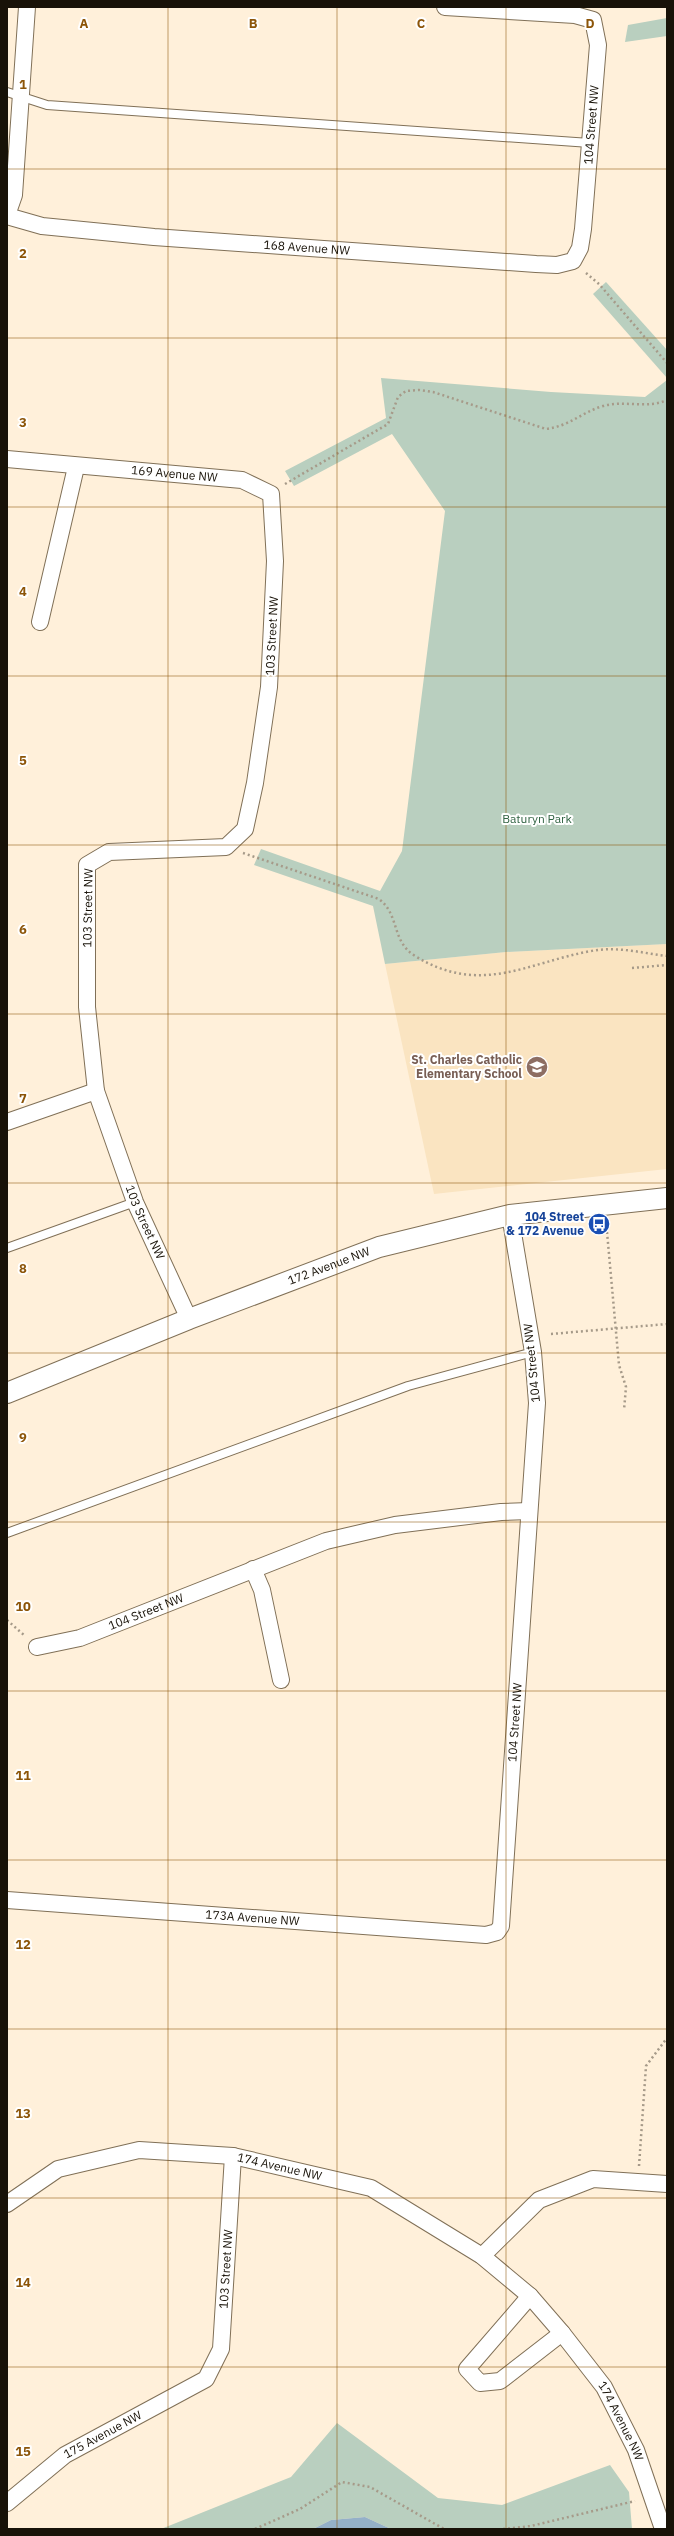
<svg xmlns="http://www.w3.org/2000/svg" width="674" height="2536" viewBox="0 0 674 2536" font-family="'IBM Plex Sans',sans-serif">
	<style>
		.built { fill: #fae4c1 }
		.green { fill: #b9cfbf }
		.water { fill: #94b0c8 }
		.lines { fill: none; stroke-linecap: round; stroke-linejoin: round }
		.service-casing { stroke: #807057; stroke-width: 10 }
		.minor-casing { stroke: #807057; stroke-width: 18 }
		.tertiary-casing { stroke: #807057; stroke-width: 22 }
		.path { stroke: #a69a89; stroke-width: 2.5; stroke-dasharray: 2 3; stroke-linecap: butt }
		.service { stroke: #fff; stroke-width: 8 }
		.minor { stroke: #fff; stroke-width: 16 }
		.tertiary { stroke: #fff; stroke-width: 20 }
		.grid { fill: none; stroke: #8c5509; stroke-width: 1; stroke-opacity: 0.55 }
		.labels { text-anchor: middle; stroke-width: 4; stroke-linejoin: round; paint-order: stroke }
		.street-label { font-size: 12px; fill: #181208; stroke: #fff }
		.park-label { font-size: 12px; fill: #326444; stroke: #fff }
		.education-label { font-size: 12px; font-weight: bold; fill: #785e54; stroke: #fff; text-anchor: end }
		.transit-label { font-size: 12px; font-weight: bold; fill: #164399; stroke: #fff; text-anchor: end }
		.grid-label { font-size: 13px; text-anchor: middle; font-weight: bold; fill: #8c5509; stroke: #fff; stroke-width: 4; stroke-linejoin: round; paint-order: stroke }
	</style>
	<rect width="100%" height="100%" fill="#fff0da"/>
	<!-- built -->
	<path class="built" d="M 667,944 L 667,1169 L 434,1194 L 385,964 L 506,952 Z"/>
	<!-- green -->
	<g class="green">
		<path d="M 667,18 L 667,36 L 625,42 L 628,25 Z"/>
		<path d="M 606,282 L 667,350 L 667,378 L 593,294 Z"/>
		<path d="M 381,378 L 551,392 L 645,397 L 667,380 L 667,944 L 506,952 L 385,964 L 373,906 L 254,865 L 261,849 L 380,891 L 402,851 L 445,511 L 392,434 L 294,486 L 285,471 L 386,418 Z"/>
		<path d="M 337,2423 L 438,2498 L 502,2505 L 610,2465 L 629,2492 L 632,2529 L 391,2529 L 365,2517 L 331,2520 L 313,2529 L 161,2529 L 291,2477 Z"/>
	</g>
	<!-- water -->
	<path class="water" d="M 365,2517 L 391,2529 L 313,2529 L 331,2520 Z"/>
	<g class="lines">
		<!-- service casing -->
		<g class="service-casing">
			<g id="service">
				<path d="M 7,92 L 47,105 L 590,143"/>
				<path d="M 7,1248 L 135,1202"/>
				<path d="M 7,1533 L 408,1386 L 533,1352"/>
			</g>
		</g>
		<!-- minor casing -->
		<g class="minor-casing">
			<g id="minor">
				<path d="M 7,215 L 14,195 L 27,7"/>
				<path id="s1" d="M 7,216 L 42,226 L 154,237 L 536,264 L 557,265 L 573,261 L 580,248 L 583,229 L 598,45 L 593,20 L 575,15 L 445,7"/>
				<path id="s2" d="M 7,459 L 242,480 L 271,494 L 275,561 L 269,687 L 255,783 L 245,829 L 226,847 L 109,852 L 87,865 L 87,1007 L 96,1091 L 135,1202 L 189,1319"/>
				<path d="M 40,622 L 76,467"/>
				<path d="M 7,1122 L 96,1091"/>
				<path d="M 253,1569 L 262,1590 L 281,1680"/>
				<path id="s3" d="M 37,1647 L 80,1638 L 326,1541 L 395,1525 L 501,1512 L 529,1511"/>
				<path id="s4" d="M 7,1900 L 486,1935 L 497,1932 L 501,1926 L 537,1403 L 533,1352 L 510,1215"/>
				<path id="s5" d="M 7,2204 L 58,2169 L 139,2150 L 233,2156 L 371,2188 L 482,2256 L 530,2296 L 562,2333 L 604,2387 L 636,2450 L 663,2529"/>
				<path d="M 482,2256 L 539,2200 L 593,2179 L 667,2184"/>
				<path d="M 530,2296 L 467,2369 L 480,2383 L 500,2381 L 562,2333"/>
				<path id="s6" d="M 7,2503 L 65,2455 L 206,2379 L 221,2349 L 233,2156"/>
			</g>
		</g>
		<!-- tertiary casing -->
		<g class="tertiary-casing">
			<g id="tertiary">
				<path id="s7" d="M 7,1393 L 189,1319 L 379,1247 L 510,1215 L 667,1198"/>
			</g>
		</g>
		<!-- path -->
		<g class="path">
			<path d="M 586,273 L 599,284 L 667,363"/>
			<path d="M 285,484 L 388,424 L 398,397 L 406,391 L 419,390 L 433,392 L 546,429 C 570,426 582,412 603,406 C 623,400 649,409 667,400"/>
			<path d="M 243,853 L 379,899 C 400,915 391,941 415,956 C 481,996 526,963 591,951 C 617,946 642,953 667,956"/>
			<path d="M 632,968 L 667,965"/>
			<path d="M 607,1232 L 619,1365 L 626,1387 L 624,1410"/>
			<path d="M 551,1334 L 667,1324"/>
			<path d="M 7,1620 L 25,1636"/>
			<path d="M 639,2166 L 646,2066 L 667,2038"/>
			<path d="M 255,2529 L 300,2509 L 342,2482 L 370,2487 L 444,2529"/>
			<path d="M 503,2529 L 531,2526 L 635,2501"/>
		</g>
		<!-- service -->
		<use href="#service" class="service"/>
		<!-- minor -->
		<use href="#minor" class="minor"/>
		<!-- tertiary -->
		<use href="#tertiary" class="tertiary"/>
	</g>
	<!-- grid -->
	<path class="grid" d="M 168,7 L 168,2529M 337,7 L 337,2529M 506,7 L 506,2529M 7,169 L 667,169M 7,338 L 667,338M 7,507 L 667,507M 7,676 L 667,676M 7,845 L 667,845M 7,1014 L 667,1014M 7,1183 L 667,1183M 7,1353 L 667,1353M 7,1522 L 667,1522M 7,1691 L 667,1691M 7,1860 L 667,1860M 7,2029 L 667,2029M 7,2198 L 667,2198M 7,2367 L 667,2367"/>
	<!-- icons -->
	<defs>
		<g id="school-disc" transform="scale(1.15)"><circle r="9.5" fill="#8d6e63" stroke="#fff"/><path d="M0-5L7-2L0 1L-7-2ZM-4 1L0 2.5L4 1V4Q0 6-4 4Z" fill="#fff"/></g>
		<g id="bus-disc" transform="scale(1.15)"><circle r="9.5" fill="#1a4fb4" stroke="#fff"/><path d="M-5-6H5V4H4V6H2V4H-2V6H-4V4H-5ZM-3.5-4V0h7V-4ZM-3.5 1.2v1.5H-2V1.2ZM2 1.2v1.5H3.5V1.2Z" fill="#fff"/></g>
	</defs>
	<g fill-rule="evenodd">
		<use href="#school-disc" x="537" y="1067"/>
		<use href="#bus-disc" x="599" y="1224"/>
	</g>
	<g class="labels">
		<!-- street labels -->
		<g class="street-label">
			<text dy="4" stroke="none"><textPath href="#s1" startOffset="708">104 Street NW</textPath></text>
			<text dy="4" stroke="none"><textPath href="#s1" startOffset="302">168 Avenue NW</textPath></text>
			<text dy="4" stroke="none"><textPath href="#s2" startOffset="168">169 Avenue NW</textPath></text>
			<text transform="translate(272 636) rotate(-87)" y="4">103 Street NW</text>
			<text transform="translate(88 908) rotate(-89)" y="4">103 Street NW</text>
			<text dy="4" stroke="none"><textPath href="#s2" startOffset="1141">103 Street NW</textPath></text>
			<text dy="4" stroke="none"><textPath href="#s7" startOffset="346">172 Avenue NW</textPath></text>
			<text transform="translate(532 1363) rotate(-96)" y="4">104 Street NW</text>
			<text dy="4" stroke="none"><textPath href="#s3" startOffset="115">104 Street NW</textPath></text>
			<text dy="4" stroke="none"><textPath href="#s4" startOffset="703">104 Street NW</textPath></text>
			<text dy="4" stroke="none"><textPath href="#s4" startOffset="246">173A Avenue NW</textPath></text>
			<text dy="4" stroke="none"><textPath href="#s5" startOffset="287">174 Avenue NW</textPath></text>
			<text dy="4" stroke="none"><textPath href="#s6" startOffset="349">103 Street NW</textPath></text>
			<text dy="4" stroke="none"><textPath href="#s5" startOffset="729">174 Avenue NW</textPath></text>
			<text dy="4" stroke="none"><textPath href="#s6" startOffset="118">175 Avenue NW</textPath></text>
		</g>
		<!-- park labels -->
		<g class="park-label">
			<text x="537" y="823">Baturyn Park</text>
		</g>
		<!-- education labels -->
		<g class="education-label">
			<text x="522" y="1064">St. Charles Catholic<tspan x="522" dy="14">Elementary School</tspan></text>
		</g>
		<!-- transit labels -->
		<g class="transit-label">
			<text x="584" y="1221">104 Street<tspan x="584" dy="14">&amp; 172 Avenue</tspan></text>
		</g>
	</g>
	<g class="grid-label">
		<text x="84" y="28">A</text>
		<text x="253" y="28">B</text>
		<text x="421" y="28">C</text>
		<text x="590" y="28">D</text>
		<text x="23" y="89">1</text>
		<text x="23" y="258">2</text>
		<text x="23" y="427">3</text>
		<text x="23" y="596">4</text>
		<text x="23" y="765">5</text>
		<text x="23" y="934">6</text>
		<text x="23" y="1103">7</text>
		<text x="23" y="1273">8</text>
		<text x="23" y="1442">9</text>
		<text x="23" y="1611">10</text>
		<text x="23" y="1780">11</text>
		<text x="23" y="1949">12</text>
		<text x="23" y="2118">13</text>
		<text x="23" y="2287">14</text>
		<text x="23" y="2456">15</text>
	</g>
	<!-- border -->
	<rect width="674" height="2536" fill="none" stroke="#181208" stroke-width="16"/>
</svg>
